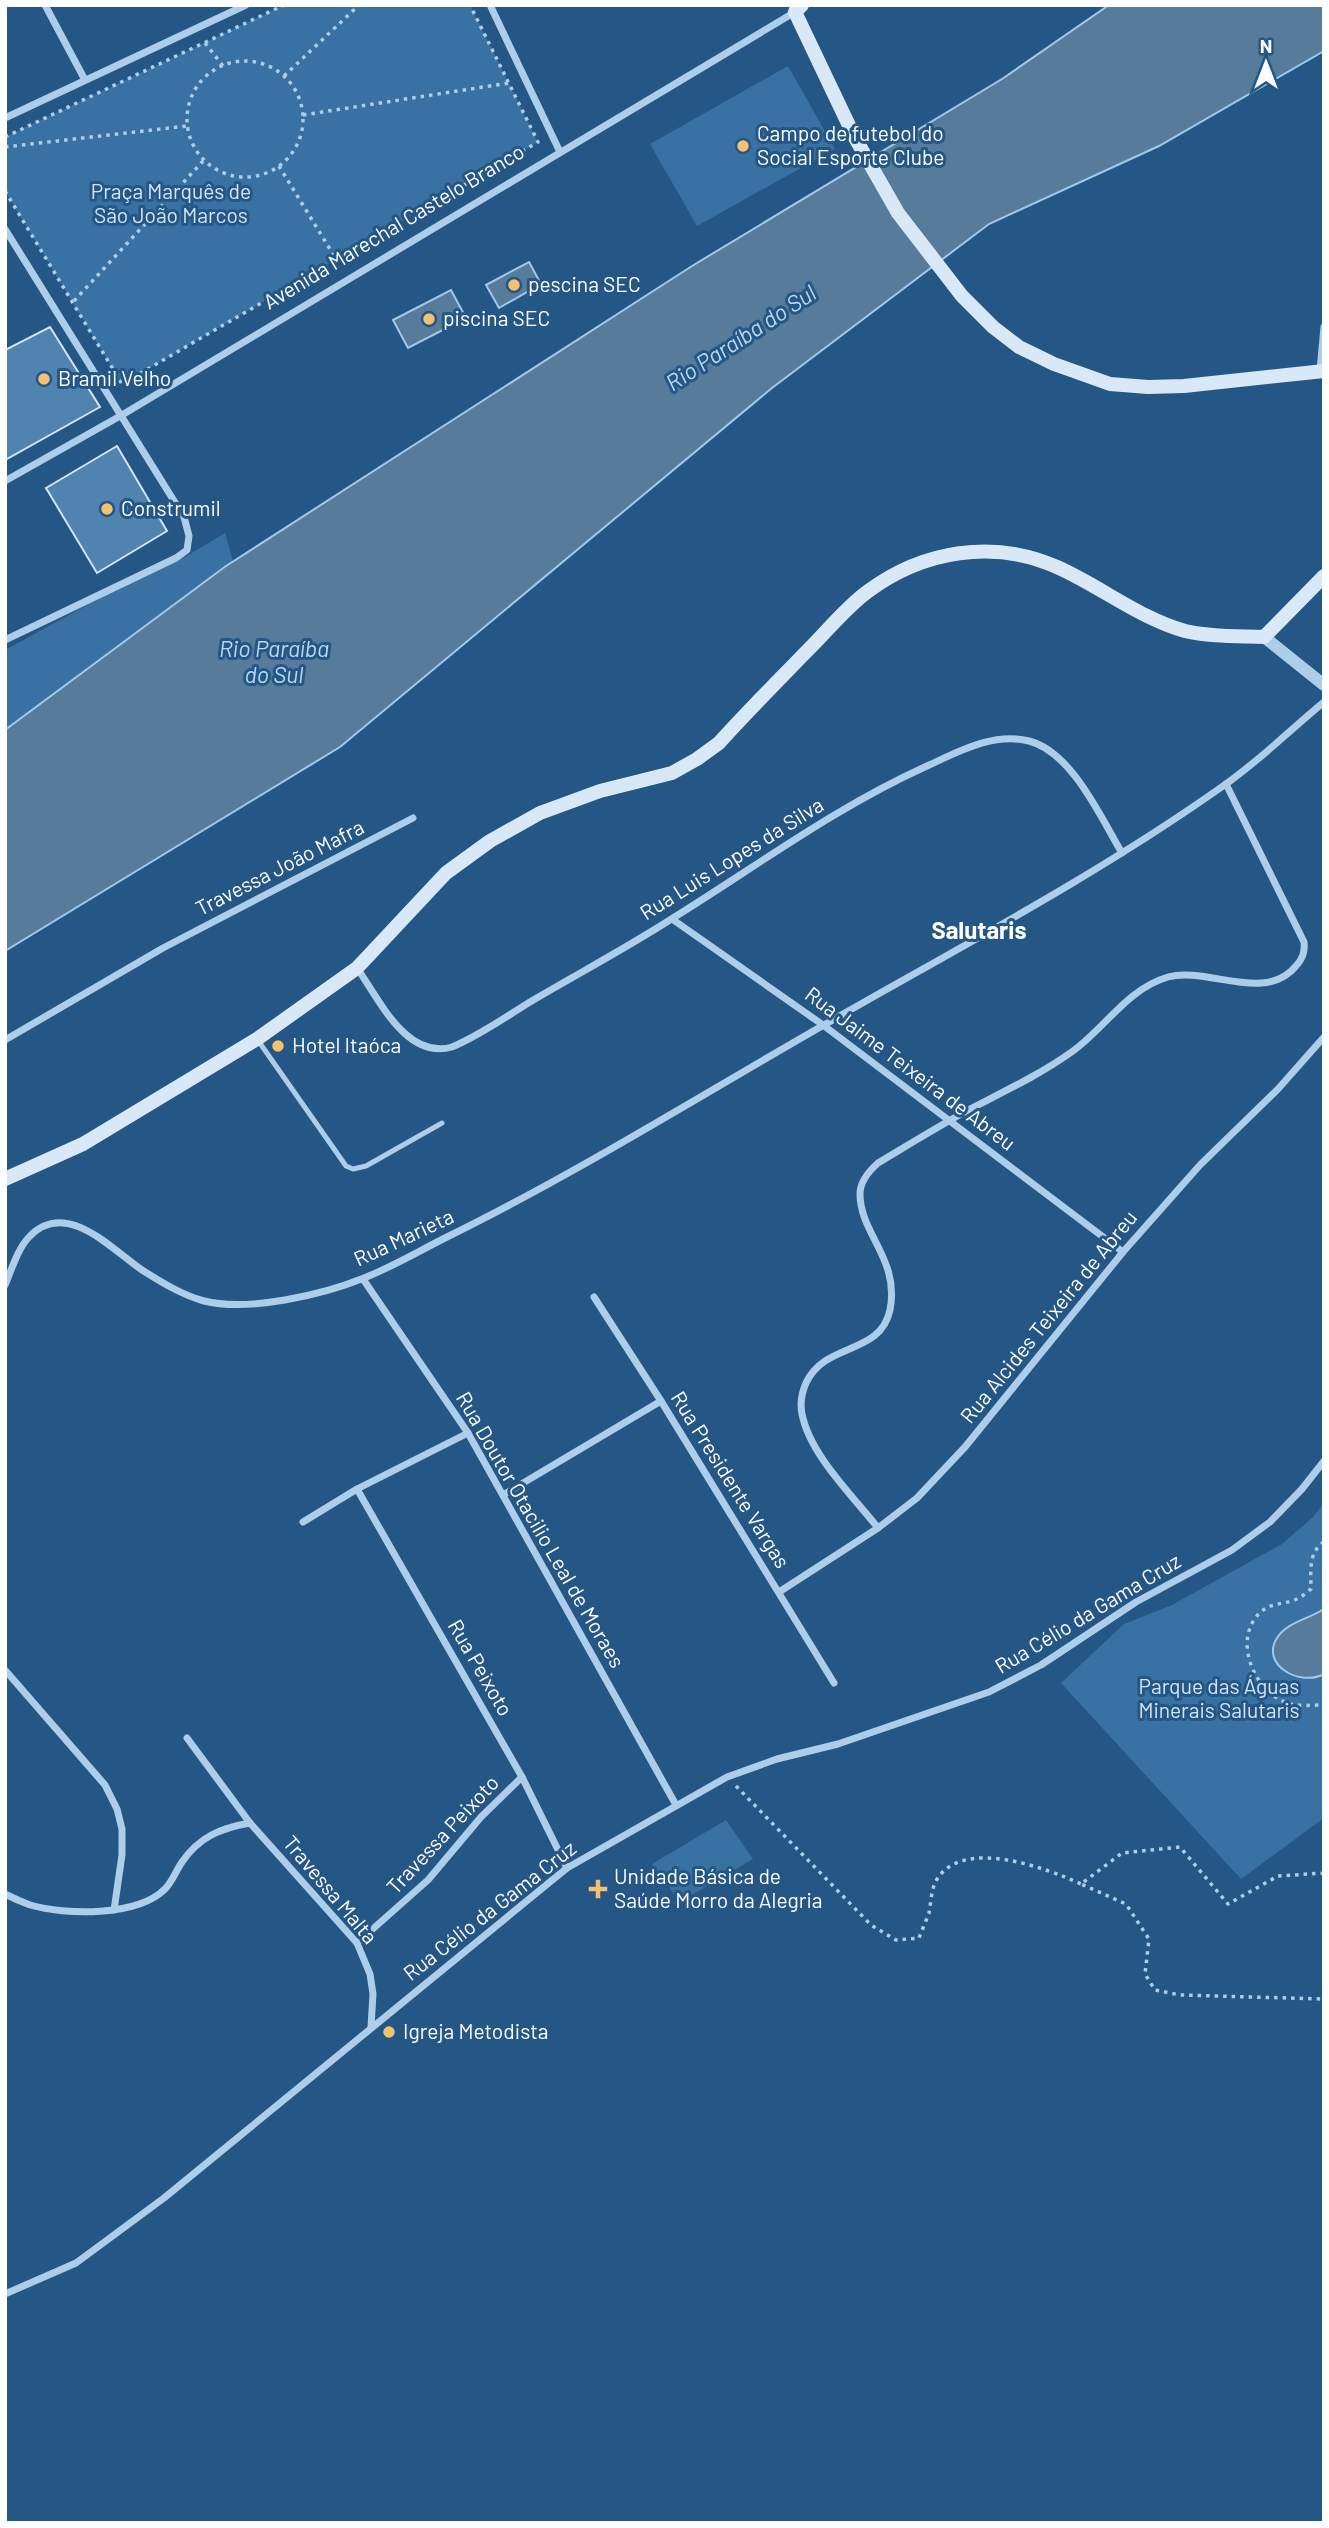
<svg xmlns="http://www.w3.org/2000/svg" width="1329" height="2528" viewBox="0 0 1329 2528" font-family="Barlow,sans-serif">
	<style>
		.green { fill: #3871a2 }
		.water { fill: #577b9b; stroke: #a1c9e9; stroke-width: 2 }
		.building { fill: #5083af; stroke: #d1e5f6; stroke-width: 2 }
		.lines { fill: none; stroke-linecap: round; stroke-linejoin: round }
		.path { stroke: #adcde8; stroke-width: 3.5; stroke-dasharray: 3.5 5; stroke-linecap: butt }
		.service { stroke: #adcde8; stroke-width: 5 }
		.minor { stroke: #adcde8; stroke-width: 7 }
		.tertiary { stroke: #adcde8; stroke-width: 12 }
		.secondary { stroke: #d8e8f7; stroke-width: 14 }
		.poi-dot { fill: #f3c171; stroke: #245785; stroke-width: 2.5 }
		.labels { text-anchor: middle; stroke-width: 6; stroke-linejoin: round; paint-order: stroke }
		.poi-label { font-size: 21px; fill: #fff; stroke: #245785; text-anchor: start }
		.park-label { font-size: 21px; fill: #d1e5f6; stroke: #245785 }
		.street-label { font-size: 21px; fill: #fff; stroke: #245785 }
		.water-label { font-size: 23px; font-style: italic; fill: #b9d7f0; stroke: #245785 }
		.quarter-label { font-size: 24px; font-weight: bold; fill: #fff; stroke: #245785 }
	</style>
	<rect width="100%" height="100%" fill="#245785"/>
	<!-- green -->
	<g class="green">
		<path d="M 284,5 L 470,5 L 538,142 L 122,384 L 5,191 L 5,137 Z"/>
		<path d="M 788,66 L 835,149 L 697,226 L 650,144 Z"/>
		<path d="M 225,533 L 233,561 L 5,730 L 5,650 L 111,592 L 190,554 Z"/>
		<path d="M 1324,1503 L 1324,1818 L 1241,1879 L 1061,1683 L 1124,1624 L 1172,1605 L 1282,1544 L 1313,1517 Z"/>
		<path d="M 726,1820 L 753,1859 L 680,1902 L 652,1864 Z"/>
	</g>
	<!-- water -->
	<g class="water">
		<path d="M 1109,5 L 1324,5 L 1324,51 L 1159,146 L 989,224 L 772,388 L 340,747 L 5,951 L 5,730 L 226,566 L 692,266 L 1002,79 Z"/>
		<path d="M 529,262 L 541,284 L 499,308 L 486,285 Z"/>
		<path d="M 451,290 L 466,318 L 408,348 L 393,320 Z"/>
		<path d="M 1324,1609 L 1324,1674 C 1300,1687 1260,1665 1277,1638 C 1287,1622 1309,1619 1324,1609 Z"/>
	</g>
	<!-- building -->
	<g class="building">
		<path d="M 50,327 L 100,407 L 5,460 L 5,350 Z"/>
		<path d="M 117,446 L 167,531 L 97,573 L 46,488 Z"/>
	</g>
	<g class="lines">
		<!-- path -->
		<g class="path">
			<path d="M 205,43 L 223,66"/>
			<circle cx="245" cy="119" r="58"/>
			<path d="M 284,76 L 359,5"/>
			<path d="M 303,115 L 509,83"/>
			<path d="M 5,137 L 284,5"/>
			<path d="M 5,147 L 187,126"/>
			<path d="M 279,166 L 336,259"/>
			<path d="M 5,191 L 122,384 L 538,142 L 470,5"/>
			<path d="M 74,301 L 204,160"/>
			<path d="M 1324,1542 C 1308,1552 1311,1572 1311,1589 C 1307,1592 1302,1597 1297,1599 C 1281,1606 1266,1601 1254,1620 C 1236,1647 1256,1691 1285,1702 C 1296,1707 1312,1705 1324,1705"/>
			<path d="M 736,1786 L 871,1925 L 896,1940 L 919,1938 C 922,1930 926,1921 929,1913 C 931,1903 931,1890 936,1881 C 961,1836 1046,1868 1081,1884"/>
			<path d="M 1324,1873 L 1278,1876 L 1228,1904 L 1180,1847 L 1122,1853 L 1081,1884 L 1126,1904 L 1149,1939 L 1145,1974 L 1155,1990 L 1180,1995 L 1324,1999"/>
		</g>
		<!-- service -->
		<path class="service" d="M 257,1039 L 346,1166 L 353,1169 L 366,1166 L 442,1123"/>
		<!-- minor -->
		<g class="minor">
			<path d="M 45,5 L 85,80"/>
			<path d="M 490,5 L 560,152"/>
			<path d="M 5,118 L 246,5"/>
			<path d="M 5,229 L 184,517 L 189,536 L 187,550 L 176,558 L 5,640"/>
			<path d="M 1320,370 L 1324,327"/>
			<path d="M 5,481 L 122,415 L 795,12 L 792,5"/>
			<path d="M 672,919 L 823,1025 L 1123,1252"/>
			<path d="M 357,968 C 379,999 406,1060 452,1047 C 481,1035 508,1015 535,999 C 581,972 628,947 673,918 C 757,866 836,807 927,766 C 958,752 993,732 1029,741 C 1072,752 1101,818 1122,853"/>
			<path d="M 5,1040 L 163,948 L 413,818"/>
			<path d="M 363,1279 L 468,1433 L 676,1805"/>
			<path d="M 5,1285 C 12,1269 17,1250 29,1237 C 66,1198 111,1249 142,1270 C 161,1282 182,1295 204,1301 C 248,1312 322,1295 364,1278 C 392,1267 419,1251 447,1237 C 565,1179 677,1110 791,1044 C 935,960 1086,883 1223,786 C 1258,762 1290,730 1324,702"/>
			<path d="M 594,1297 L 661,1401 L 834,1683"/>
			<path d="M 357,1489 L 522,1777 L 567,1868"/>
			<path d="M 503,1495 L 661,1401"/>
			<path d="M 303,1522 L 357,1489 L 468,1433"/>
			<path d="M 878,1528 C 853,1496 810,1455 802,1414 C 800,1404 802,1392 806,1383 C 826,1341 880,1356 890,1310 C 900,1259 860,1234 860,1194 C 860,1181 869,1171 878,1163 C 908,1145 939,1126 970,1109 C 1005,1091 1041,1074 1073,1051 C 1106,1027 1127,989 1168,977 C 1207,966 1265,1004 1296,966 C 1303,958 1305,952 1304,942 L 1226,784"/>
			<path d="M 779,1592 L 878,1528 L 917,1498 L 965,1447 L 1123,1252 L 1200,1165 L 1278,1089 L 1324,1037"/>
			<path d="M 5,1670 L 105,1785 L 117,1809 L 122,1829 L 122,1855 L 114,1910"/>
			<path d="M 187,1738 L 250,1823 L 357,1943 L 370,1974 L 373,1994 L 371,2027"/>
			<path d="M 5,1894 C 13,1898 22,1902 30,1905 C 65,1915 137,1917 165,1889 C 172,1882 176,1871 182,1862 C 199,1837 221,1828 250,1823"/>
			<path d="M 357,1943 L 428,1880 L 481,1817 L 522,1777"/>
			<path d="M 5,2294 L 76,2263 L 164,2198 L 567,1868 L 727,1777 L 777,1759 L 838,1744 L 989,1692 L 1041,1665 L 1136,1602 L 1232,1550 L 1270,1522 L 1302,1489 L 1324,1461"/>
		</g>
		<!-- tertiary -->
		<path class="tertiary" d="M 1264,637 L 1324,685"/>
		<!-- secondary -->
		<g class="secondary">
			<path d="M 802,5 L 795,12 L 854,136 L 898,213 L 962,296 L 993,327 L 1019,347 L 1054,364 L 1110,384 L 1148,387 L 1184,386 L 1324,371"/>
			<path d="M 5,1179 L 83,1144 L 257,1039 L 357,968 L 446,873 L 490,841 L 540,813 L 600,791 L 672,773 L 697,759 L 719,743 C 746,713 775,684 803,655 C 824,635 844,609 867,592 C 923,550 994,539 1057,567 C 1100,586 1139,618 1185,631 C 1210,637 1238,636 1264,637 L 1324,576"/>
		</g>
	</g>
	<!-- markers -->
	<g class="poi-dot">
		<circle cx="743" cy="146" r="7"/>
		<circle cx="514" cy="285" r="7"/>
		<circle cx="429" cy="319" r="7"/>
		<circle cx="44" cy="379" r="7"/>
		<circle cx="107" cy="509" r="7"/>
		<circle cx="278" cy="1046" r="7"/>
		<path d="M594.5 1878.5h7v7h7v7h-7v7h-7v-7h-7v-7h7z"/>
		<circle cx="389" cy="2032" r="7"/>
	</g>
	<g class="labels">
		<!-- poi labels -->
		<g class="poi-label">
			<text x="757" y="141">Campo de futebol do<tspan x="757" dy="24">Social Esporte Clube</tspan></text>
			<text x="528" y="292">pescina SEC</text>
			<text x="443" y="326">piscina SEC</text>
			<text x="58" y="386">Bramil Velho</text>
			<text x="121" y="516">Construmil</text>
			<text x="292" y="1053">Hotel Itaóca</text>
			<text x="614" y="1884">Unidade Básica de<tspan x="614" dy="24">Saúde Morro da Alegria</tspan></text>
			<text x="403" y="2039">Igreja Metodista</text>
		</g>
		<!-- park labels -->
		<g class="park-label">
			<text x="171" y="199">Praça Marquês de<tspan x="171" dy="24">São João Marcos</tspan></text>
			<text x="1219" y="1694">Parque das Águas<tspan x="1219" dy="24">Minerais Salutaris</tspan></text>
		</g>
		<!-- street labels -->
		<g class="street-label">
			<text transform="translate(394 227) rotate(-31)" y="7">Avenida Marechal Castelo Branco</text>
			<text transform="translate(732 859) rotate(-32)" y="7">Rua Luis Lopes da Silva</text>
			<text transform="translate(280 868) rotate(-27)" y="7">Travessa João Mafra</text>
			<text transform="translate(910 1069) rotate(37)" y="7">Rua Jaime Teixeira de Abreu</text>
			<text transform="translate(404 1238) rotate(-25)" y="7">Rua Marieta</text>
			<text transform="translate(1049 1317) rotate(-51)" y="7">Rua Alcides Teixeira de Abreu</text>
			<text transform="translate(730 1480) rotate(58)" y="7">Rua Presidente Vargas</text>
			<text transform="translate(540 1530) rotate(60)" y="7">Rua Doutor Otacilio Leal de Moraes</text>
			<text transform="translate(1088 1614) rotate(-31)" y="7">Rua Célio da Gama Cruz</text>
			<text transform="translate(480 1668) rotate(60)" y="7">Rua Peixoto</text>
			<text transform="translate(443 1835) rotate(-47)" y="7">Travessa Peixoto</text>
			<text transform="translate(330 1890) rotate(50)" y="7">Travessa Malta</text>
			<text transform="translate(490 1911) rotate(-38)" y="7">Rua Célio da Gama Cruz</text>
		</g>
		<!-- water labels -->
		<g class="water-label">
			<text transform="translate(741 338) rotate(-33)" y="8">Rio Paraíba do Sul</text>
			<text x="274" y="657">Rio Paraíba<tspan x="274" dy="26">do Sul</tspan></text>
		</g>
		<!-- quarter labels -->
		<g class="quarter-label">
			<text x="979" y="939">Salutaris</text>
		</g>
	</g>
	<!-- border -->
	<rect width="1329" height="2528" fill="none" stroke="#ffffff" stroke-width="14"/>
	<!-- north arrow -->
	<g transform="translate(1266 63)" stroke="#245785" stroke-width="5" paint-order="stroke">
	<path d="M0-5L12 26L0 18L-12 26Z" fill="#ffffff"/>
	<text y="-10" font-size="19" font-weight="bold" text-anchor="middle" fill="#ffffff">N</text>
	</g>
</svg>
